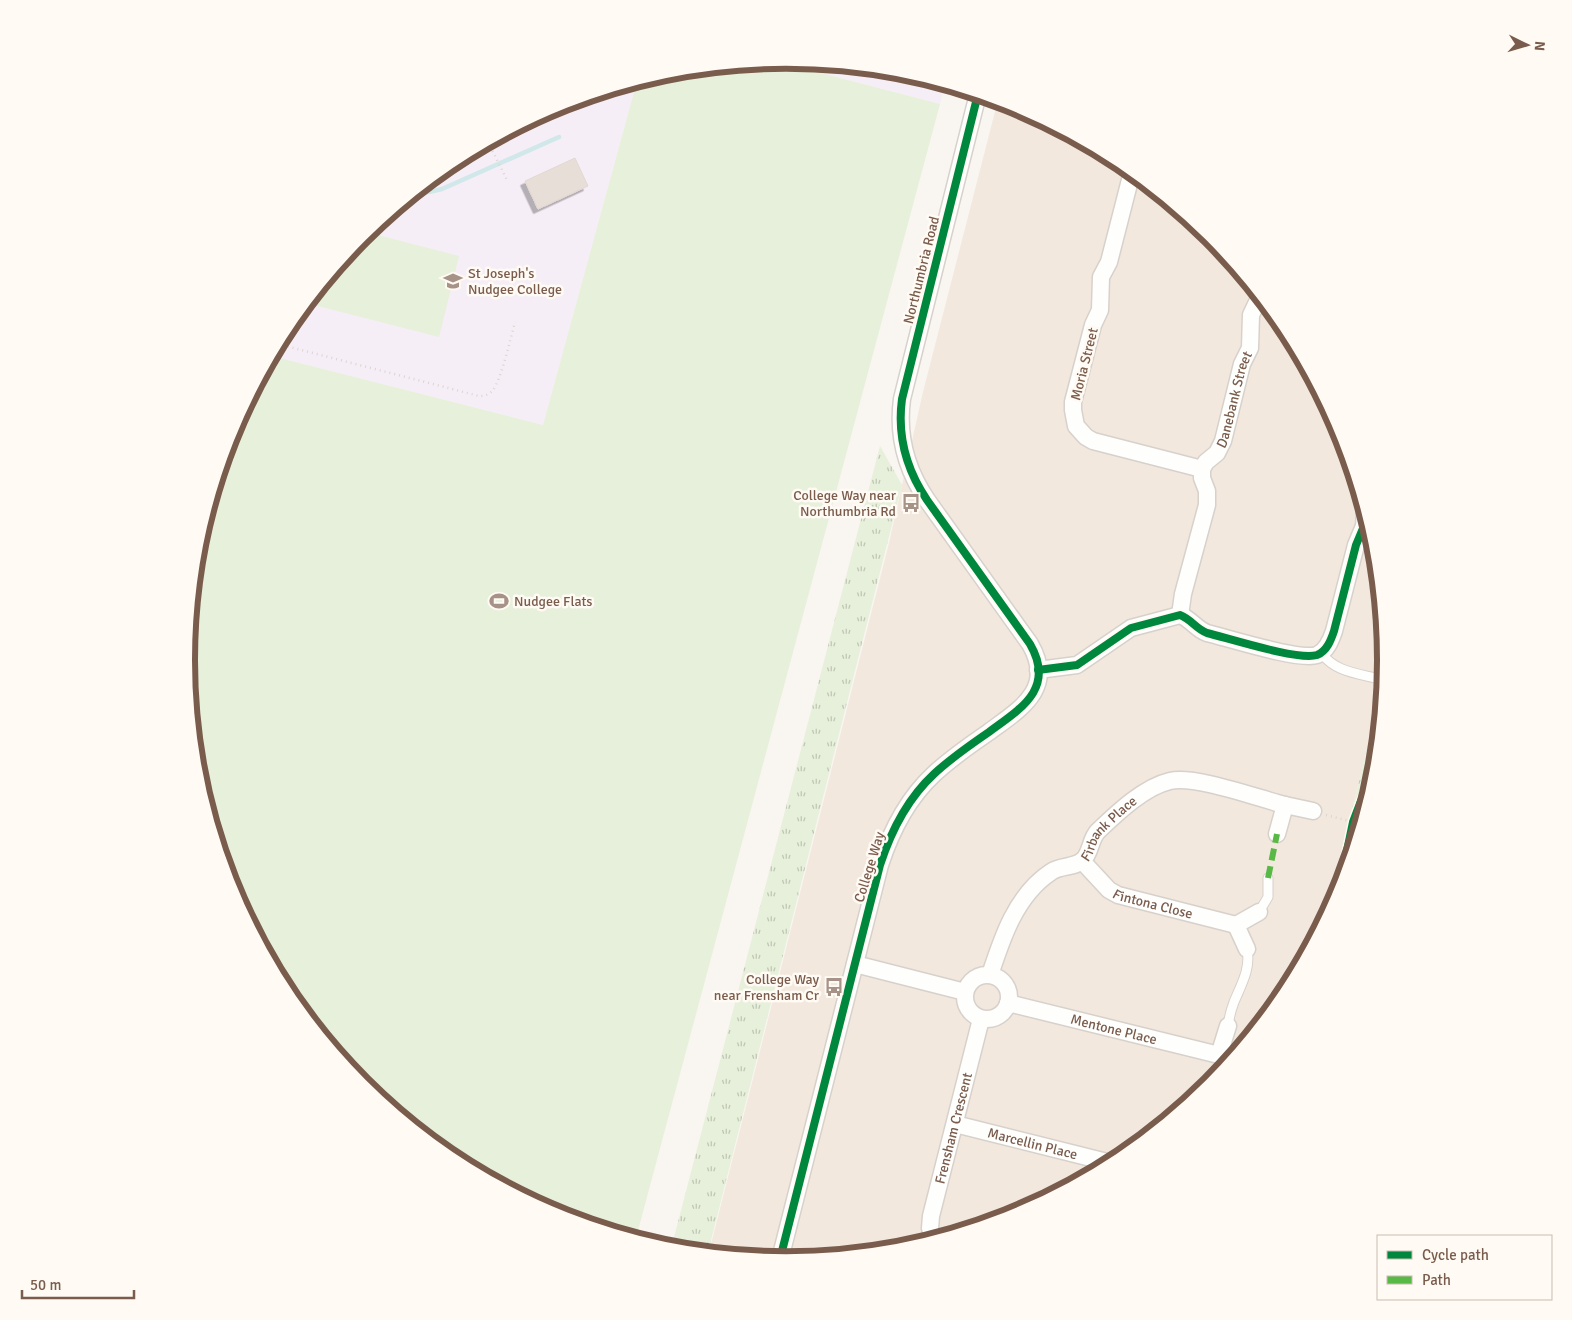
<svg xmlns="http://www.w3.org/2000/svg" width="1572" height="1320" viewBox="0 0 1572 1320" font-family="Signika,sans-serif">
	<style>
		.residential { fill: #f2e8de }
		.education { fill: #f6eef6 }
		.grass { fill: url(#grass-tufts) }
		.pitch { fill: #e7f0db }
		.lines { fill: none; stroke-linecap: round; stroke-linejoin: round }
		.stream { stroke: #d0e8ea; stroke-width: 4.5 }
		.building { fill: #e6ded7; stroke: #e2d8d2; filter: url(#shadow) }
		.service-casing { stroke: #d7d1cb; stroke-width: 11 }
		.minor-casing { stroke: #d7d1cb; stroke-width: 19 }
		.path { stroke: #dcd5d0; stroke-width: 2.5; stroke-dasharray: 1 4; stroke-linecap: butt }
		.service { stroke: #fefefd; stroke-width: 9 }
		.minor { stroke: #fefefd; stroke-width: 16 }
		.quiet { stroke: #58b947; stroke-width: 6; stroke-dasharray: 12 6; stroke-linecap: butt }
		.cycleway-casing { stroke: #fffaf3; stroke-width: 11 }
		.cycleway { stroke: #00873e; stroke-width: 8 }
		.labels { text-anchor: middle; stroke-width: 5; stroke-linejoin: round; paint-order: stroke }
		.street-label { font-size: 14px; fill: #7a5c4d; stroke: #fffaf3 }
		.poi-label { font-size: 14px; fill: #7a5c4d; stroke: #fffaf3; text-anchor: start }
		.rim { fill: none; stroke: #7a5c4d; stroke-width: 6 }
	</style>
	<defs>
		<pattern id="grass-tufts" width="24" height="20" patternUnits="userSpaceOnUse" patternTransform="scale(1.25)"><rect width="24" height="20" fill="#e7f0db"/><path d="M3 7l-1-3M5 7V3M7 7l1-3M15 17l-1-3M17 17v-4M19 17l1-3" fill="none" stroke="#c0c6b4"/></pattern>
		<filter id="shadow"><feDropShadow dx="-4.5" dy="4.5" stdDeviation="0" flood-color="#0004"/></filter>
	</defs>
	<rect width="100%" height="100%" fill="#f9f5f0"/>
	<!-- residential -->
	<path class="residential" d="M 998,100 L 1016,106 L 1120,161 L 1210,236 L 1285,327 L 1340,431 L 1375,543 L 1386,660 L 1383,687 L 1323,923 L 1285,994 L 1210,1084 L 1119,1159 L 1015,1214 L 903,1249 L 786,1260 L 709,1252 L 889,543 L 923,392 Z"/>
	<!-- education -->
	<g class="education">
		<path d="M 786,60 L 903,72 L 945,84 L 940,104 L 775,61 Z"/>
		<path d="M 637,81 L 543,425 L 272,356 L 287,326 L 362,236 L 453,161 L 557,106 Z"/>
	</g>
	<!-- grass -->
	<g class="grass">
		<path d="M 880,446 L 902,485 L 708,1252 L 671,1249 Z"/>
		<path d="M 1383,687 L 1374,777 L 1340,890 L 1323,923 Z"/>
	</g>
	<!-- pitch -->
	<g class="pitch">
		<path d="M 775,61 L 940,104 L 636,1238 L 556,1214 L 452,1159 L 362,1084 L 287,993 L 232,889 L 197,777 L 186,660 L 198,543 L 232,430 L 272,356 L 543,425 L 637,81 L 669,71 Z"/>
		<path d="M 366,232 L 459,256 L 439,337 L 306,303 Z"/>
	</g>
	<g class="lines">
		<!-- stream -->
		<path class="stream" d="M 414,193 L 429,192 L 442,189 L 559,137"/>
	</g>
	<!-- building -->
	<path class="building" d="M 575,158 L 588,186 L 538,209 L 525,181 Z"/>
	<g class="lines">
		<!-- service casing -->
		<g class="service-casing">
			<g id="service">
				<path d="M 1321,653 C 1335,671 1354,673 1375,678"/>
				<path d="M 1259,912 L 1268,897 L 1268,878"/>
				<path d="M 1228,1026 C 1229,1018 1231,1010 1234,1002 C 1241,985 1251,969 1247,949"/>
			</g>
		</g>
		<!-- minor casing -->
		<g class="minor-casing">
			<g id="minor">
				<path d="M 1132,172 L 1109,262 L 1101,277 L 1100,310 L 1093,325 L 1073,402 L 1073,410 L 1076,426 L 1086,437 L 1093,441 L 1202,469"/>
				<path id="s1" d="M 1180,615 L 1183,594 L 1207,505 L 1207,491 L 1202,478 L 1202,469 L 1206,462 L 1217,453 L 1223,441 L 1242,364 L 1250,348 L 1251,315 L 1260,296"/>
				<path d="M 1038,670 L 1077,665 L 1131,628 L 1180,615 C 1191,619 1196,629 1207,633 C 1228,638 1299,661 1317,655 C 1327,651 1331,640 1334,631 L 1356,545 L 1364,526 L 1365,513"/>
				<path d="M 1277,834 L 1285,805 L 1313,811"/>
				<path id="s2" d="M 1082,861 L 1109,890 L 1118,895 L 1236,925"/>
				<path d="M 1247,949 L 1236,925 L 1259,912"/>
				<path d="M 855,964 L 965,992"/>
				<circle cx="987" cy="997" r="22"/>
				<path id="s3" d="M 990,975 C 1002,938 1016,895 1051,872 C 1060,865 1075,868 1083,860 C 1091,853 1090,839 1098,831 C 1117,813 1144,787 1170,781 C 1195,775 1257,798 1285,805"/>
				<path id="s4" d="M 1008,1003 L 1219,1055"/>
				<path d="M 1228,1026 L 1219,1055 L 1231,1059"/>
				<path id="s5" d="M 955,1124 L 1111,1163"/>
				<path id="s6" d="M 933,1239 L 930,1228 L 931,1216 L 981,1019"/>
				<path d="M 780,1259 L 880,865 C 891,831 907,799 934,774 C 951,758 970,745 989,732 C 1020,709 1056,689 1030,644 L 927,500 C 906,469 897,436 902,399 L 978,94"/>
			</g>
		</g>
		<!-- path -->
		<g class="path">
			<path d="M 488,142 L 507,180"/>
			<path d="M 278,344 L 479,396 C 484,396 489,395 493,390 C 501,380 511,337 515,322"/>
			<path d="M 1326,815 L 1353,822"/>
		</g>
		<!-- service -->
		<use href="#service" class="service"/>
		<!-- minor -->
		<use href="#minor" class="minor"/>
		<!-- quiet -->
		<path class="quiet" d="M 1268,878 L 1277,834"/>
		<!-- cycleway casing -->
		<g class="cycleway-casing">
			<g id="cycleway">
				<path d="M 1038,670 L 1077,665 L 1131,628 L 1180,615 C 1191,619 1196,629 1207,633 C 1228,638 1299,661 1317,655 C 1327,651 1331,640 1334,631 L 1356,545 L 1364,526 L 1365,513"/>
				<path d="M 1338,894 L 1353,822 L 1361,801 L 1375,773"/>
				<path d="M 780,1259 L 880,865 C 891,831 907,799 934,774 C 951,758 970,745 989,732 C 1020,709 1056,689 1030,644 L 927,500 C 906,469 897,436 902,399 L 978,94"/>
			</g>
		</g>
		<!-- cycleway -->
		<use href="#cycleway" class="cycleway"/>
	</g>
	<!-- icons -->
	<defs>
		<g id="school-bare" transform="scale(1.5)"><path d="M0-5L7-2L0 1L-7-2ZM-4 1L0 2.5L4 1V4Q0 6-4 4Z" fill="#a69286" stroke="#fffaf3" stroke-width="2.5" paint-order="stroke"/></g>
		<g id="bus-bare" transform="scale(1.5)"><path d="M-5-6H5V4H4V6H2V4H-2V6H-4V4H-5ZM-3.5-4V0h7V-4ZM-3.5 1.2v1.5H-2V1.2ZM2 1.2v1.5H3.5V1.2Z" fill="#a69286" stroke="#fffaf3" stroke-width="2.5" paint-order="stroke"/></g>
		<g id="stadium-bare" transform="scale(1.5)"><path d="M0-5a6.5 5 0 1 0 0 10a6.5 5 0 1 0 0-10ZM-3.5-1.8h7v3.6h-7Z" fill="#a69286" stroke="#fffaf3" stroke-width="2.5" paint-order="stroke"/></g>
	</defs>
	<g fill-rule="evenodd">
		<use href="#school-bare" x="453" y="281"/>
		<use href="#bus-bare" x="911" y="503"/>
		<use href="#stadium-bare" x="499" y="601"/>
		<use href="#bus-bare" x="834" y="987"/>
	</g>
	<g class="labels">
		<!-- street labels -->
		<g class="street-label">
			<text transform="translate(921 270) rotate(-76)" y="5">Northumbria Road</text>
			<text transform="translate(1084 364) rotate(-76)" y="5">Moria Street</text>
			<text dy="5" stroke="none"><textPath href="#s1" startOffset="229">Danebank Street</textPath></text>
			<text dy="5" stroke="none"><textPath href="#s3" startOffset="198">Firbank Place</textPath></text>
			<text transform="translate(869 867) rotate(-73)" y="5">College Way</text>
			<text dy="5" stroke="none"><textPath href="#s2" startOffset="86">Fintona Close</textPath></text>
			<text dy="5" stroke="none"><textPath href="#s4" startOffset="109">Mentone Place</textPath></text>
			<text dy="5" stroke="none"><textPath href="#s6" startOffset="114">Frensham Crescent</textPath></text>
			<text dy="5" stroke="none"><textPath href="#s5" startOffset="80">Marcellin Place</textPath></text>
		</g>
		<!-- poi labels -->
		<g class="poi-label">
			<text x="468" y="278">St Joseph's<tspan x="468" dy="16">Nudgee College</tspan></text>
			<text x="896" y="500" text-anchor="end">College Way near<tspan x="896" dy="16">Northumbria Rd</tspan></text>
			<text x="514" y="606">Nudgee Flats</text>
			<text x="819" y="984" text-anchor="end">College Way<tspan x="819" dy="16">near Frensham Cr</tspan></text>
		</g>
	</g>
	<!-- crop -->
	<path d="M0 0H1572V1320H0ZM195 660a591 591 0 1 1 1182 0a591 591 0 1 1-1182 0Z" fill="#fffaf3" fill-rule="evenodd"/>
	<path class="rim" d="M195 660a591 591 0 1 1 1182 0a591 591 0 1 1-1182 0Z"/>
	<!-- legend -->
	<rect x="1377" y="1235" width="175" height="65" fill="#fffaf3" stroke="#cabbb1"/>
	<rect x="1387" y="1251" width="25" height="8" fill="#00873e" stroke="#cabbb1"/>
	<text x="1422" y="1260" font-size="15" fill="#7a5c4d">Cycle path</text>
	<rect x="1387" y="1276" width="25" height="8" fill="#58b947" stroke="#cabbb1"/>
	<text x="1422" y="1285" font-size="15" fill="#7a5c4d">Path</text>
	<!-- north arrow -->
	<g transform="translate(1527 45) rotate(95)" stroke="#fffaf3" stroke-width="4" paint-order="stroke">
	<path d="M0-4L9 19L0 12L-9 19Z" fill="#7a5c4d"/>
	<text y="-8" font-size="14" font-weight="bold" text-anchor="middle" fill="#7a5c4d">N</text>
	</g>
	<!-- scale -->
	<path d="M22 1290v8h112v-8" fill="none" stroke="#7a5c4d" stroke-width="2.5"/>
	<text x="30" y="1290" font-size="15" fill="#7a5c4d" stroke="#fffaf3" stroke-width="4" paint-order="stroke">50 m</text>
</svg>
